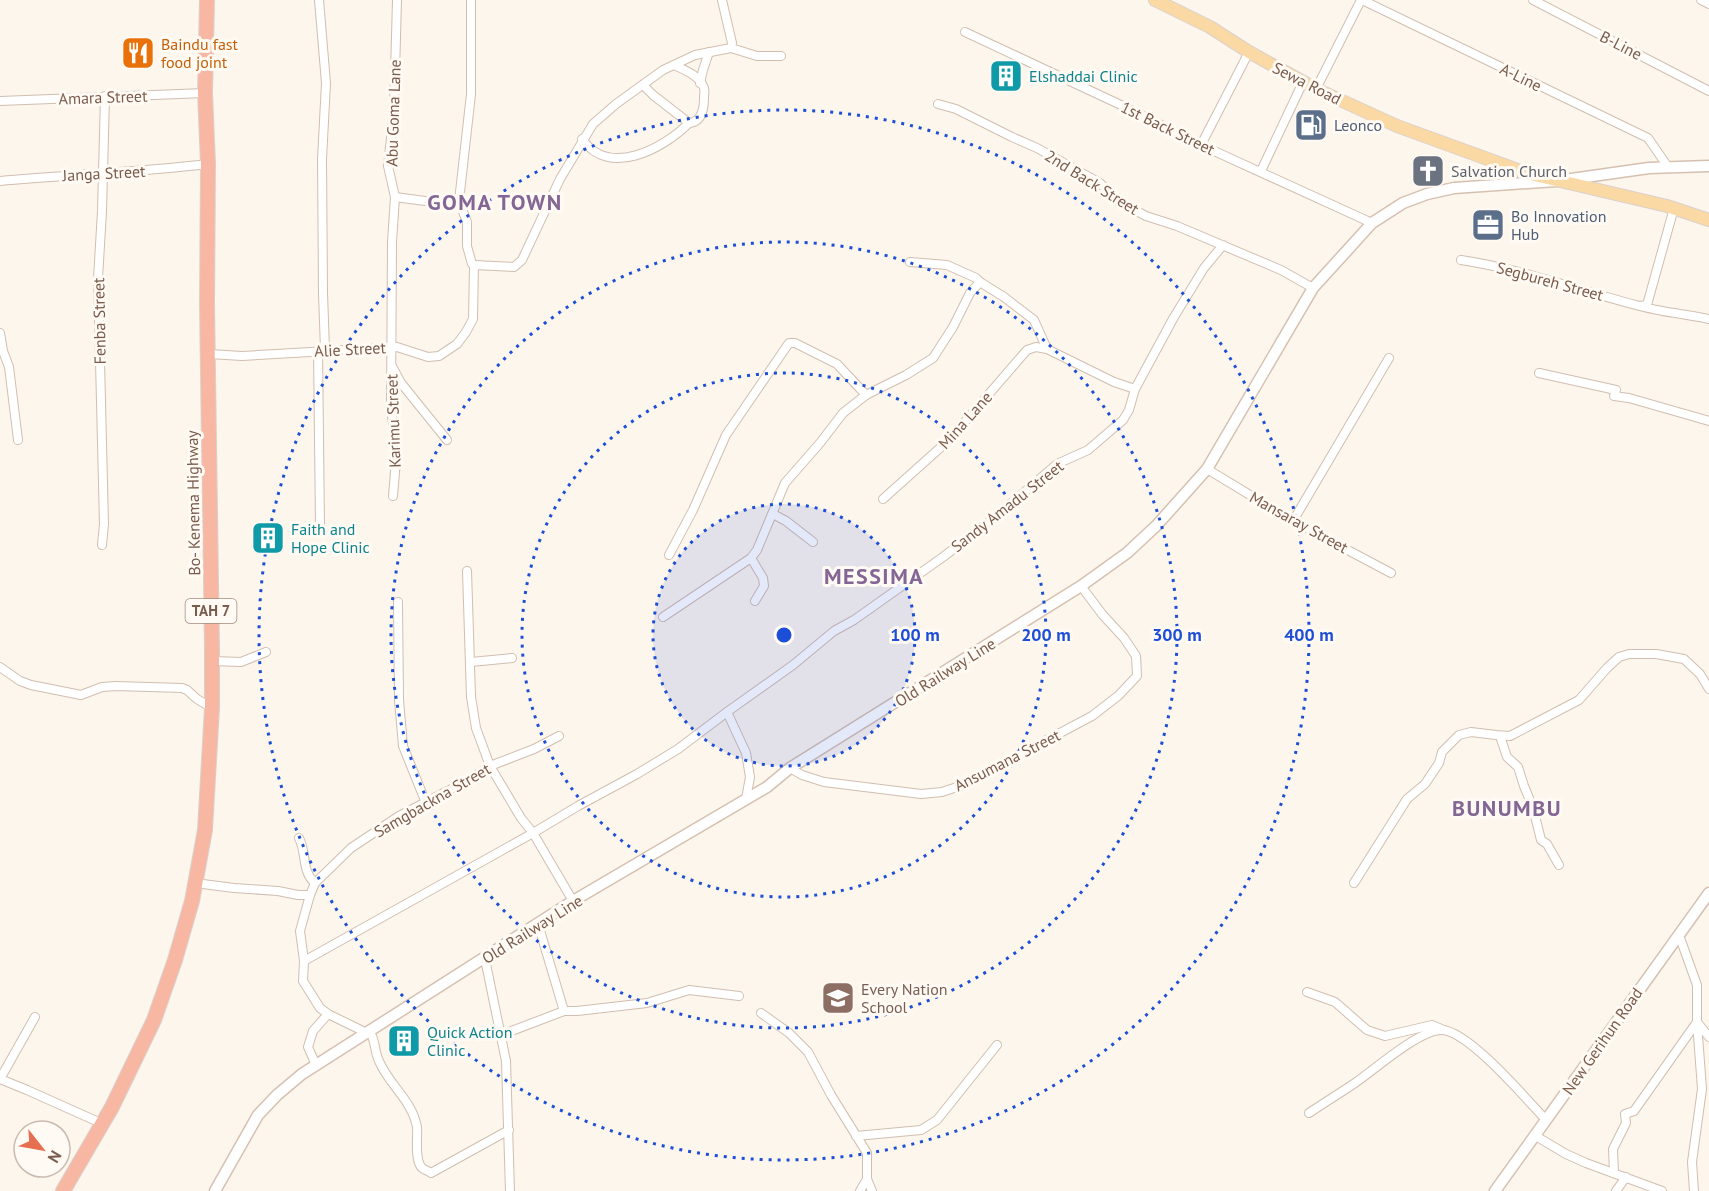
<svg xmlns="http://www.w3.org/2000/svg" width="1709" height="1191" viewBox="0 0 1709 1191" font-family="'PT Sans',sans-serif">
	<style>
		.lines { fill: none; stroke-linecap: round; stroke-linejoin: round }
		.street-casing { stroke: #d1beb0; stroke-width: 10 }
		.secondary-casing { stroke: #d6c0b0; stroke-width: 13 }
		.primary-casing { stroke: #dad1cd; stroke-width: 14 }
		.highway-casing { stroke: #dad1cd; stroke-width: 16 }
		.street { stroke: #fff; stroke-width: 8 }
		.secondary { stroke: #fff; stroke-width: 10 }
		.primary { stroke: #fbd9a5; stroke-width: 12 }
		.highway { stroke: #f7b7a3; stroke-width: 14 }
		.ring { fill: none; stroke: #1d4ed8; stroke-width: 3; stroke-dasharray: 3 6 }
		.labels { text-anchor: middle; stroke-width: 6; stroke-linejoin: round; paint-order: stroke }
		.shield { fill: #fffaf3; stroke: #a28b7f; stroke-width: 1.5 }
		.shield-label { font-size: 15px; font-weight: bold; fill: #7a5c4d }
		.food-label { font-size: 16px; fill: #c56008; stroke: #fffaf3; text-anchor: start }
		.street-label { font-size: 16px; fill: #7a5c4d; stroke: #fffaf3 }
		.culture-label { font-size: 16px; fill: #0d838f; stroke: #fffaf3; text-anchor: start }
		.service-label { font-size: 16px; fill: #4e5e75; stroke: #fffaf3; text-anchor: start }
		.worship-label { font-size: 16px; fill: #5b616d; stroke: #fffaf3; text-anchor: start }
		.education-label { font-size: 16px; fill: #785e54; stroke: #fffaf3; text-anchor: start }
		.district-label { font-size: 22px; font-weight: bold; letter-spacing: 1.5px; fill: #846695; stroke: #fffaf3 }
		.centre { fill: #1d4ed8; stroke: #fffaf3; stroke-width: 3 }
		.ring-label { font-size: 18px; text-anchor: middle; font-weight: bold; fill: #1d4ed8; stroke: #fffaf3; stroke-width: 6; stroke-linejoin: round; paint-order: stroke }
	</style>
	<rect width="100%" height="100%" fill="#fdf6ec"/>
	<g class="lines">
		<!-- street casing -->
		<g class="street-casing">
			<g id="street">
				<path d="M 319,0 L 326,83 L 322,159 L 323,293 L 325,350"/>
				<path d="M 397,0 L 394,110 L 388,166 L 395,197 L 425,201 L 459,201"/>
				<path d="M 1362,0 L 1648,138 L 1668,167"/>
				<path d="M 1533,0 L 1709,91"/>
				<path d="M 1701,0 L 1709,4"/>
				<path d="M 965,32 L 1123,106 L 1201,145 L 1372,223"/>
				<path d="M 731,48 L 757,56 L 781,56"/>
				<path d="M 700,83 L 703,70 L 709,52"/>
				<path d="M 643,85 L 653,95 L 689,123 C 702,122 704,109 704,98 C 704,94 705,91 704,88 C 700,76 685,70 674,65"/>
				<path d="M 1316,89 L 1361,0"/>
				<path d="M 0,101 L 205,93"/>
				<path d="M 938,104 L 956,109 L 1012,137 L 1037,148 L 1100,183 L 1117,201 L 1146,216 L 1177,226 L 1281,270 L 1313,288"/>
				<path d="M 582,139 C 609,178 663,149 689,123"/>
				<path d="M 1201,145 L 1249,52"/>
				<path d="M 1261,171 L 1303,82"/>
				<path d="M 0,181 C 69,175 139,172 208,164"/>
				<path d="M 1461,260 C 1521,269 1578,290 1636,305 C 1660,312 1685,314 1709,319"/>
				<path d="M 910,262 L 947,265 L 976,278 L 980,282 L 1004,297 L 1034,320 L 1047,349 L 1114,382 L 1135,389"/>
				<path d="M 474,265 L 514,267 L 522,260 L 560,179 L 593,124 L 616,104 L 663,70 L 695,55 L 731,48 L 732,43 L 722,0"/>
				<path d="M 1640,306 L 1647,305 L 1674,208"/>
				<path d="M 0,333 L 3,351 L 9,367 L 18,440"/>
				<path d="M 318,350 L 320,526"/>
				<path d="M 209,354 L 242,356 L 397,347 L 428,357 L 439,356 L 457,344 L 466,332 L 473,319 L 474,265 L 472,264 L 467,246 L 467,222 L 459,201 L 471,94 L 471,0"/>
				<path d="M 392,366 L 401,383 L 447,440"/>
				<path d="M 1539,373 L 1616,390 L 1614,396 L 1629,398 L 1709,421"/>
				<path d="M 1207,469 L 1293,521 L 1391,573"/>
				<path d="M 393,496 L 397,448 L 391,410 L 392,242 L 395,197"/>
				<path d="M 883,499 L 950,439 L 1027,350 L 1036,347 L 1047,349"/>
				<path d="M 773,514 L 786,521 L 813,542"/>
				<path d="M 1293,521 L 1389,358"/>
				<path d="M 102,545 L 104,524 L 98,279 L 102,211 L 105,96"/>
				<path d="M 669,555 L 693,510 L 726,435 L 789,343 L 795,343 L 837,364 L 866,395"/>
				<path d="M 751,558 L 763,578 L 764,586 L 755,601"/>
				<path d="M 467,571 L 471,697 L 476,728 L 490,766 L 521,818 L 533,833 L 573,901"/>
				<path d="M 398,602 L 399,700 L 403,746 L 426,803"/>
				<path d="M 663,617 L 751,558 L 757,550 L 785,483 L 820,443 L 843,413 L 866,395 L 906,375 L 933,358 L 953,327 L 970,293 L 980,282"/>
				<path d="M 212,661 L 241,662 L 266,652"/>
				<path d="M 471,662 L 512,658"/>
				<path d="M 0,667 L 20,681 L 31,685 L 81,695 L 102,687 L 116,686 L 182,688 L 187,690 L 197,699 L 212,708"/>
				<path d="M 727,712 L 793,665 L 834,631 L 854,620 L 943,557 L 999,514 L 1057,464 L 1088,450 L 1123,420 L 1129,410 L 1135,389 L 1174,317 L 1204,268 L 1223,245"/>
				<path d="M 1500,736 L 1507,757 L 1518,767 L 1524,786 L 1533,808 L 1541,840 L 1547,844 L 1559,865"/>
				<path d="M 790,768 L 802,775 L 824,782 L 921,794 L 942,792 L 960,786 L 1092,716 L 1118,696 L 1137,676 L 1136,656 L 1124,638 L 1102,614 L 1081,586"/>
				<path d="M 299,838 C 307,853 301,871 315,883"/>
				<path d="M 195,883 L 234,888 L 278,891 L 298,895 L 310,895"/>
				<path d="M 1354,883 L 1407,799 L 1425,784 L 1439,763 L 1442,752 L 1459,735 L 1471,732 L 1496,735 L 1510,736 L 1579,700 L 1607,668 L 1619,657 L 1629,654 L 1656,654 L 1684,659 L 1700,674 L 1709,689"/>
				<path d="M 538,924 L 564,1011"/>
				<path d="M 1679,935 L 1697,985 L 1697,1022 L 1702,1089 L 1692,1162 L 1694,1191"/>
				<path d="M 485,959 L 506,1061 L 510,1191"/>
				<path d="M 304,961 L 533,833 L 578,806 L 637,774 L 678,749 L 727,712 L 746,753 L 750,777 L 746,799"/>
				<path d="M 1307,992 L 1335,1002 L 1367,1030 L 1385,1036 L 1432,1025 L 1444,1030"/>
				<path d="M 761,1013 L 789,1033 L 808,1052 L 831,1095 L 867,1153 L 867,1179 L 872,1191"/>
				<path d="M 1697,1022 L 1709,1037"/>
				<path d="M 369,1030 C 376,1040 374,1051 379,1061 C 389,1085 412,1100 417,1127 C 418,1137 414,1160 422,1168 C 423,1169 430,1172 431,1173 L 509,1130"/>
				<path d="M 365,1032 L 328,1014 L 320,1008 L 303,981 L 304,961 L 300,931 L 310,895 L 315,883 L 351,848 L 399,816 L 465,782 L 490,766 L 534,749 L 559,736"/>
				<path d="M 501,1035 L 564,1011 L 577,1011 L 647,1003 L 689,990 L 739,996"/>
				<path d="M 316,1065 L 308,1047 L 313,1031 L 328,1014"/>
				<path d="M 0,1079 L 27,1090 L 103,1124"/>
				<path d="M 0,1079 L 35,1017"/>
				<path d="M 1309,1113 C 1324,1103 1340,1093 1355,1083 C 1374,1070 1420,1029 1442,1030 C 1469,1031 1527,1100 1546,1120"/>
				<path d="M 1534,1135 L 1566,1154 L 1586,1163 L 1662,1191"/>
				<path d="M 856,1136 L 921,1130 L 937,1120 L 997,1045"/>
				<path d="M 1614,1173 L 1613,1149 L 1626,1123 L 1625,1114 L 1634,1111 L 1697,1022"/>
				<path d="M 860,1191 L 867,1179"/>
				<path d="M 1616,1191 L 1626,1177"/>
			</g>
		</g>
		<!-- secondary casing -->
		<g class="secondary-casing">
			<g id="secondary">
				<path d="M 215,1191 L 258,1115 L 277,1095 L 302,1074 L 573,901 L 767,787 L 790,768 L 1081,586 L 1127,553 L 1156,526 L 1207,469 L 1313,288 L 1372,223 L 1403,203 L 1427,194 L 1454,188 L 1557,181 L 1649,168 L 1709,166"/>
				<path d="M 1495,1191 L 1709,893"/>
			</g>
		</g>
		<!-- primary casing -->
		<g class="primary-casing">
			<path id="primary" d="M 1155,0 L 1210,27 L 1249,52 L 1316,89 L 1397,126 L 1526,173 L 1667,206 L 1709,220"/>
		</g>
		<!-- highway casing -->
		<g class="highway-casing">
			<path id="highway" d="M 63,1191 L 112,1107 L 154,1020 L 175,960 L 192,901 L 205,830 L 212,708 L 212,649 L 207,304 L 208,164 L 205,93 L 207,0"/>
		</g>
		<!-- street -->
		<use href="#street" class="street"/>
		<!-- secondary -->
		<use href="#secondary" class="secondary"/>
		<!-- primary -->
		<use href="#primary" class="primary"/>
		<!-- highway -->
		<use href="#highway" class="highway"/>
	</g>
	<!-- distance rings -->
	<circle cx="784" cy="635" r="131" fill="#1d4ed8" fill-opacity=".12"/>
	<g class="ring">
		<circle cx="784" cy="635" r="131"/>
		<circle cx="784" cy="635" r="262"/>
		<circle cx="784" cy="635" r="393"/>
		<circle cx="784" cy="635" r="525"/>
	</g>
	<!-- icons -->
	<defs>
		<g id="restaurant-square" transform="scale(1.725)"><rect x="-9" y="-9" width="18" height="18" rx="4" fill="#e8710a" stroke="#fffaf3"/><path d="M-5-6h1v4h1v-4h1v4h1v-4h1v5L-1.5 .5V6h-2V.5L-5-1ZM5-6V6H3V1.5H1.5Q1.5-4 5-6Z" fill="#fff"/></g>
		<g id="building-square" transform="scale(1.725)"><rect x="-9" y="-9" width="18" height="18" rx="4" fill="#0f9aa8" stroke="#fffaf3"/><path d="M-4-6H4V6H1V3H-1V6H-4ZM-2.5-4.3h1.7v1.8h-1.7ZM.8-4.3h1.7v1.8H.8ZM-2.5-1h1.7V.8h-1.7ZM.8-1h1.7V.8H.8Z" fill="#fff"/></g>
		<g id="fuel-square" transform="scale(1.725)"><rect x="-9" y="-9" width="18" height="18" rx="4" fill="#5c6f8a" stroke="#fffaf3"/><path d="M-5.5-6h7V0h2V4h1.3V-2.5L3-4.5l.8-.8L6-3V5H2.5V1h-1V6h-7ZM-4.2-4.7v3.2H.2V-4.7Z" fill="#fff"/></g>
		<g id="church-square" transform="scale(1.725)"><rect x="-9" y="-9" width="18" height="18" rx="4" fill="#6b7280" stroke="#fffaf3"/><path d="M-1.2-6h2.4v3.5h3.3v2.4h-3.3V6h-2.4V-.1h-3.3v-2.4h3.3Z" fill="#fff"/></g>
		<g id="office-square" transform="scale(1.725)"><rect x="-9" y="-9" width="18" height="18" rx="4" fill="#5c6f8a" stroke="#fffaf3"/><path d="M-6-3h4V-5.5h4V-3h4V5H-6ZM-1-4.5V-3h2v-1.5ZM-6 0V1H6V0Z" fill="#fff"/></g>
		<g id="school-square" transform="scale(1.725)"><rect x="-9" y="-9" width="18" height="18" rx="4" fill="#8d6e63" stroke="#fffaf3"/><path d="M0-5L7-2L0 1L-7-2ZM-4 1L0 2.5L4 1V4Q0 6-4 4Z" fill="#fff"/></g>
	</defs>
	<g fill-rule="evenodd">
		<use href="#restaurant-square" x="138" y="53"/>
		<use href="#building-square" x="1006" y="76"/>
		<use href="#fuel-square" x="1311" y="125"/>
		<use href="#church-square" x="1428" y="171"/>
		<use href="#office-square" x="1488" y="225"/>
		<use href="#building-square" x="268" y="538"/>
		<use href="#school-square" x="838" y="998"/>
		<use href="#building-square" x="404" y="1041"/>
	</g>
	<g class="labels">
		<!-- shield labels -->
		<rect class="shield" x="185.5" y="599" width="51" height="24" rx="4.5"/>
		<g class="shield-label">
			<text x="211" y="616">TAH 7</text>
		</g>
		<!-- food labels -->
		<g class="food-label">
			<text x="161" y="50">Baindu fast<tspan x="161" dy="18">food joint</tspan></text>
		</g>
		<!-- street labels -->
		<g class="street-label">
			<text transform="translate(1621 45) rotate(27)" y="6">B-Line</text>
			<text transform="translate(1521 77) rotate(26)" y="6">A-Line</text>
			<text transform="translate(1307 83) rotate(27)" y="6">Sewa Road</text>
			<text transform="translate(103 97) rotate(-2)" y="6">Amara Street</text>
			<text transform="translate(393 113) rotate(-88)" y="6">Abu Goma Lane</text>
			<text transform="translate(1168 128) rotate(26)" y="6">1st Back Street</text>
			<text transform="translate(104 173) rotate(-3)" y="6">Janga Street</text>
			<text transform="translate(1092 182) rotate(32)" y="6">2nd Back Street</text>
			<text transform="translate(1550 281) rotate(15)" y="6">Segbureh Street</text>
			<text transform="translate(99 321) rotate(-91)" y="6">Fenba Street</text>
			<text transform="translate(350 349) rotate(-3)" y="6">Alie Street</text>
			<text transform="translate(965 420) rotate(-48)" y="6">Mina Lane</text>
			<text transform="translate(393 421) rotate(-92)" y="6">Karimu Street</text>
			<text transform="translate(193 503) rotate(-91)" y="6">Bo- Kenema Highway</text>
			<text transform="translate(1007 506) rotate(-38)" y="6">Sandy Amadu Street</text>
			<text transform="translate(1299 522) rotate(29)" y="6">Mansaray Street</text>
			<text transform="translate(945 672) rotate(-32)" y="6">Old Railway Line</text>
			<text transform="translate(1007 760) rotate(-27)" y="6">Ansumana Street</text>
			<text transform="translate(432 800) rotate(-30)" y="6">Samgbackna Street</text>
			<text transform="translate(532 929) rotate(-32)" y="6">Old Railway Line</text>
			<text transform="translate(1602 1041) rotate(-55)" y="6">New Gerihun Road</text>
		</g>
		<!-- culture labels -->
		<g class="culture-label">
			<text x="1029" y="82">Elshaddai Clinic</text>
			<text x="291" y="535">Faith and<tspan x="291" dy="18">Hope Clinic</tspan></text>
			<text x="427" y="1038">Quick Action<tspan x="427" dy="18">Clinic</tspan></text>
		</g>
		<!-- service labels -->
		<g class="service-label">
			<text x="1334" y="131">Leonco</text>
			<text x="1511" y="222">Bo Innovation<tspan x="1511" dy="18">Hub</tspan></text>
		</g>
		<!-- worship labels -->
		<g class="worship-label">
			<text x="1451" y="177">Salvation Church</text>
		</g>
		<!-- education labels -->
		<g class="education-label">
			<text x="861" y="995">Every Nation<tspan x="861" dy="18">School</tspan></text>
		</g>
		<!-- district labels -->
		<g class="district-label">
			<text x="495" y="210">GOMA TOWN</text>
			<text x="874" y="584">MESSIMA</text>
			<text x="1507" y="816">BUNUMBU</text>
		</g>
	</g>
	<circle cx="784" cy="635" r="9" class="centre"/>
	<g class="ring-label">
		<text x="915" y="641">100 m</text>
		<text x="1046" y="641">200 m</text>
		<text x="1177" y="641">300 m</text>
		<text x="1309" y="641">400 m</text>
	</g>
	<!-- north arrow -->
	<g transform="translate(42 1149) rotate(121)"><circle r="28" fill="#fffaf3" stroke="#cabbb1" stroke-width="1.5"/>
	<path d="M0-4.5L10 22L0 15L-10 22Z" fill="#e76f51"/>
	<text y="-9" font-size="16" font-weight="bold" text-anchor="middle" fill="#7a5c4d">N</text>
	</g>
</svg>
